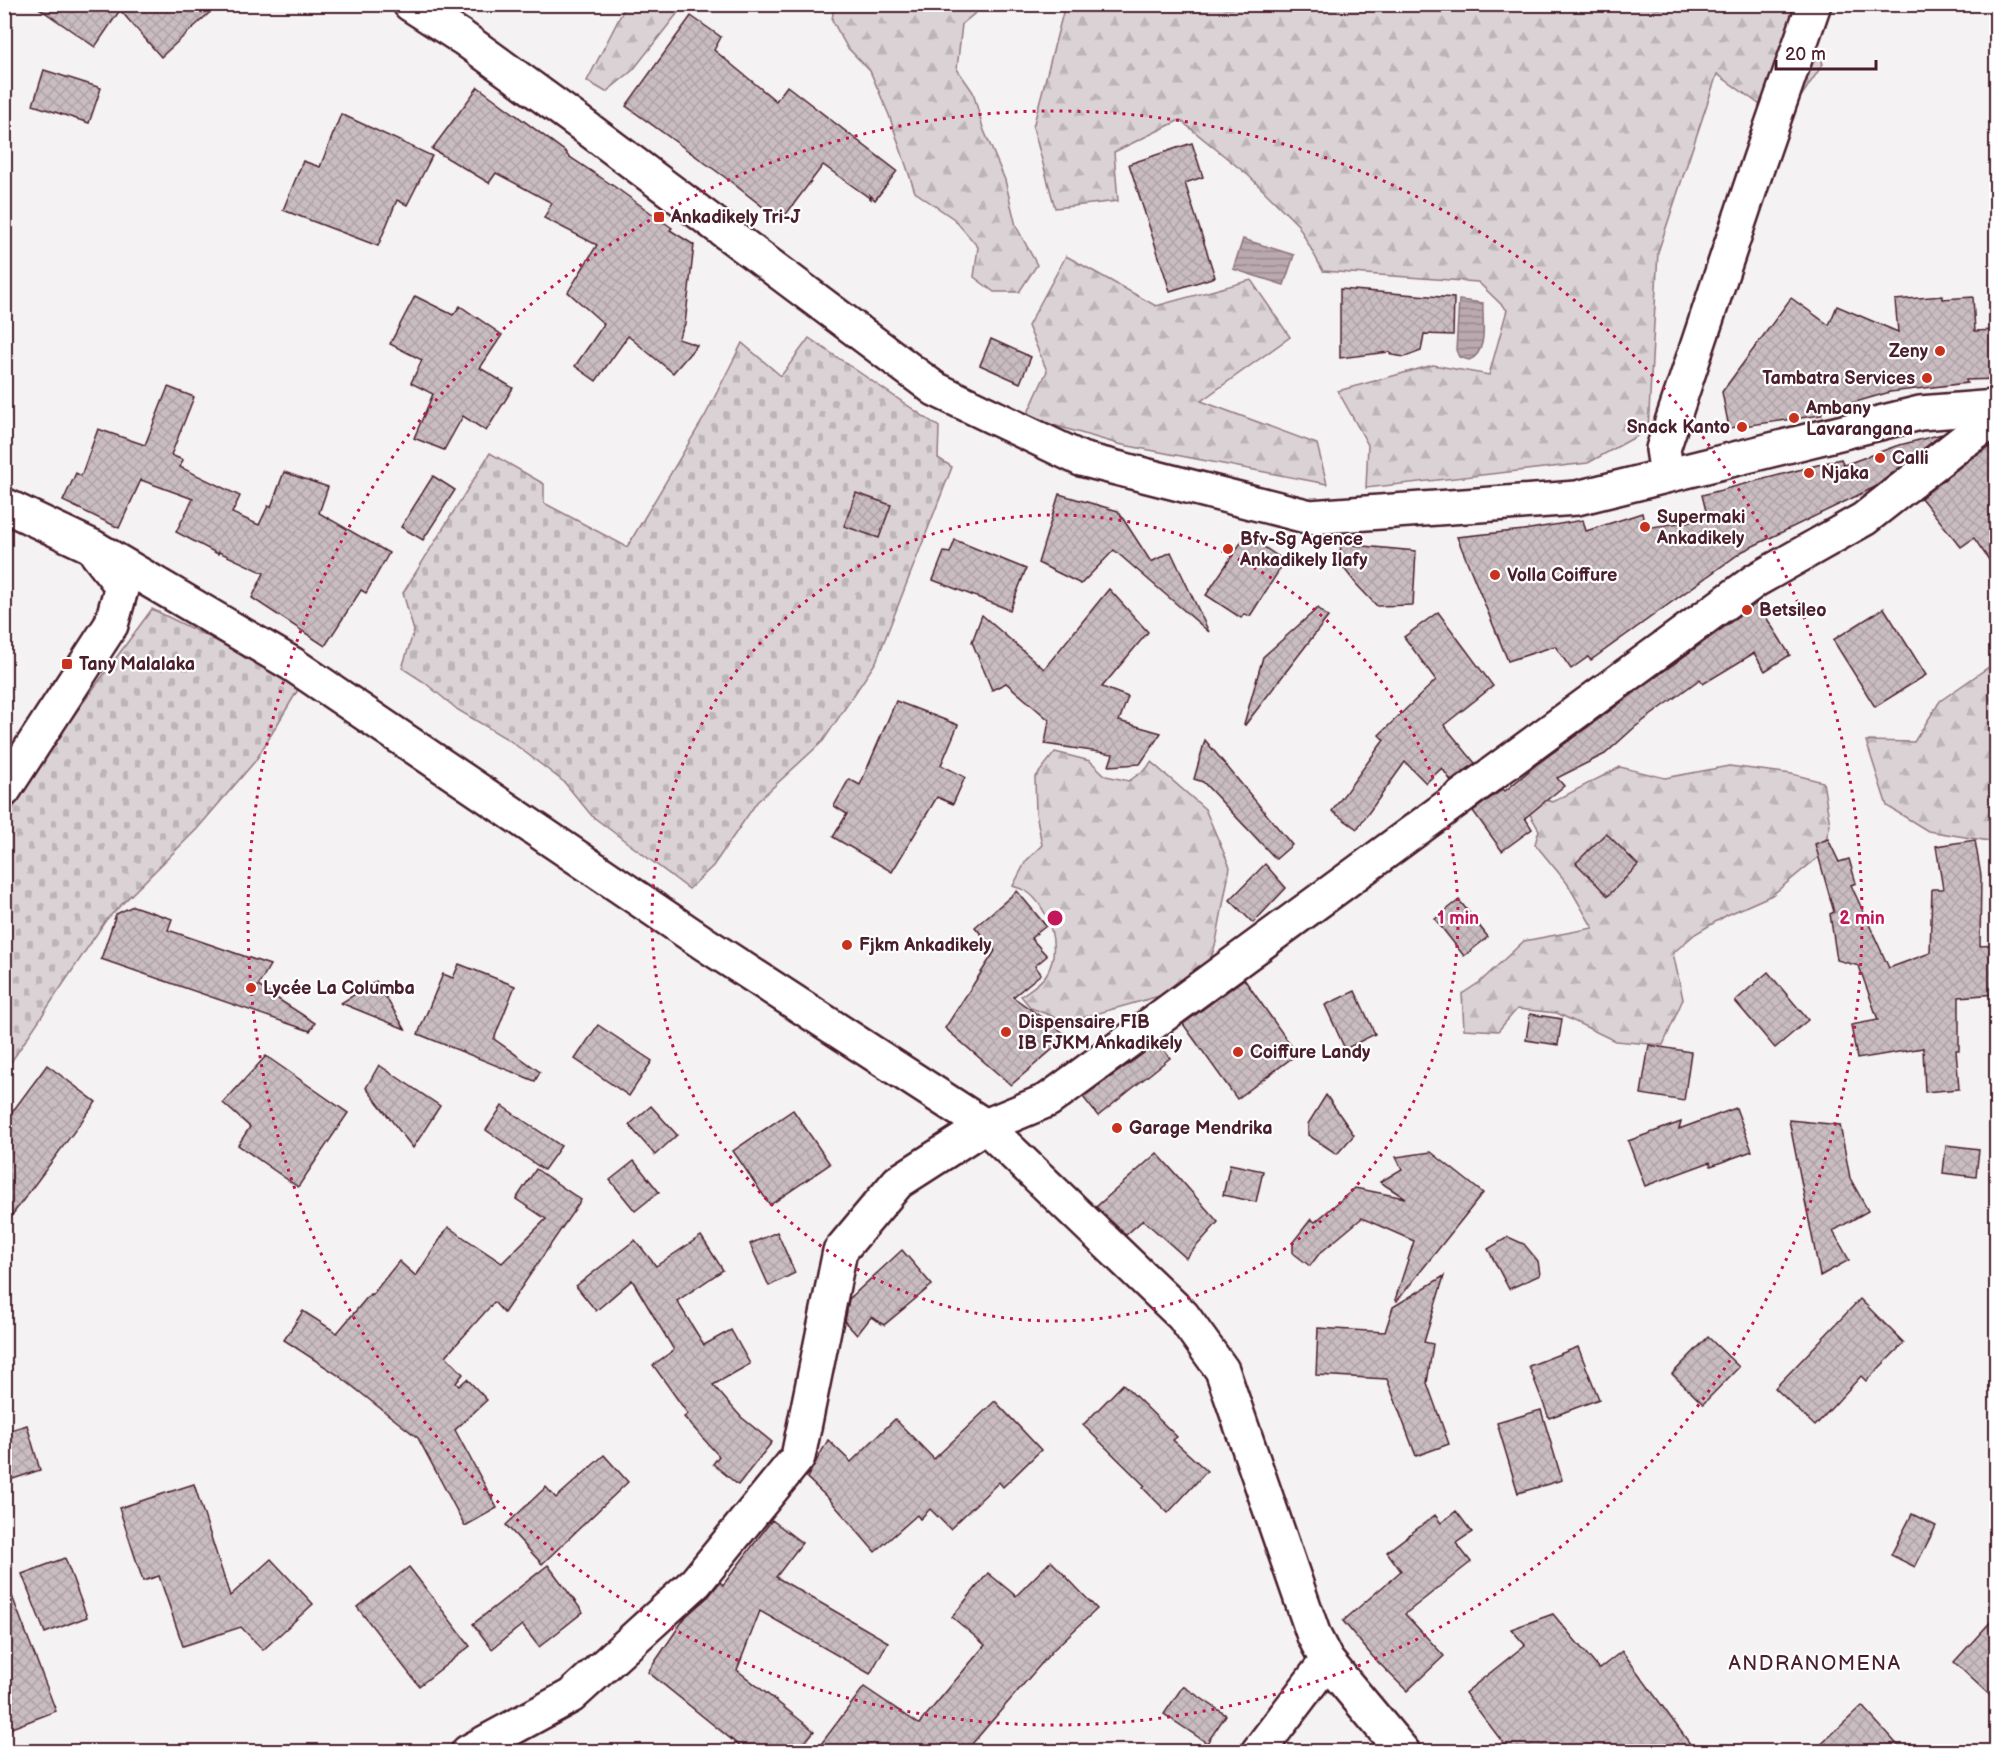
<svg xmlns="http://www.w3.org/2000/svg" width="2001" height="1756" viewBox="0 0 2001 1756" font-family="'Balsamiq Sans',sans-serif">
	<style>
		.forest { fill: url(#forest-firs); stroke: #927880; stroke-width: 1.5 }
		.cemetery { fill: url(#cemetery-stones); stroke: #927880; stroke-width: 1.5 }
		.water { fill: url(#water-rules); stroke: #8d727a; stroke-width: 1.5 }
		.building { fill: url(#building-cross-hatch); stroke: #4a1f2b; stroke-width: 1.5 }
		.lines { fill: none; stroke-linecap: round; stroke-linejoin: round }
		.minor-casing { stroke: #4a1f2b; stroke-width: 38 }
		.major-casing { stroke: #4a1f2b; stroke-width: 38 }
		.minor { stroke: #fff; stroke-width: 33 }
		.major { stroke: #fff; stroke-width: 33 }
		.ring { fill: none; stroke: #c2185b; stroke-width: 3; stroke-dasharray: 3 6 }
		.poi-dot { fill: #c8321e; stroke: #fff; stroke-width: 2 }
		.labels { text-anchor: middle; stroke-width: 4.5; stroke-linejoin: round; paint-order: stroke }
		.poi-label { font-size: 18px; font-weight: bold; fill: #4a1f2b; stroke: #fff; text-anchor: start }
		.neighbourhood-label { font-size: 20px; letter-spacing: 1.5px; fill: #4a1f2b; stroke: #fff }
		.centre { fill: #c2185b; stroke: #fff; stroke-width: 3 }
		.ring-label { font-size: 18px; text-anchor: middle; font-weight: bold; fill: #c2185b; stroke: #fff; stroke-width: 4.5; stroke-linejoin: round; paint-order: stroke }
	</style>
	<defs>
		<pattern id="forest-firs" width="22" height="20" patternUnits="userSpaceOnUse" patternTransform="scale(1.5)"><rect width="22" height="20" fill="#dbd2d5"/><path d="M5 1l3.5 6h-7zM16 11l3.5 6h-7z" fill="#bdb4b7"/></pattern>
		<pattern id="cemetery-stones" width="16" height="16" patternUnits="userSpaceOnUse" patternTransform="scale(1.5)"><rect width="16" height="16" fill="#dbd2d5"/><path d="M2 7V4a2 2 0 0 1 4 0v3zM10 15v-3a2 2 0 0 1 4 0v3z" fill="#bdb4b7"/></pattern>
		<pattern id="water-rules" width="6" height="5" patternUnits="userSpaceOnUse" patternTransform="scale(1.5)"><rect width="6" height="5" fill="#baa9ae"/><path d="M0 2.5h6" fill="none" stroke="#99898e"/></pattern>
		<pattern id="building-cross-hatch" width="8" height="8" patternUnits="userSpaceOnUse" patternTransform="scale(1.5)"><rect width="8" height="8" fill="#cabdc1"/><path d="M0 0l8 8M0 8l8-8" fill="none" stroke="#afa2a6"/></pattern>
	</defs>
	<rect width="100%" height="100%" fill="#f4f2f2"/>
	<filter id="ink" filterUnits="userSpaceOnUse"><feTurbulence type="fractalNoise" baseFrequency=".0167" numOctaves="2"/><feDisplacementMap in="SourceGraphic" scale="12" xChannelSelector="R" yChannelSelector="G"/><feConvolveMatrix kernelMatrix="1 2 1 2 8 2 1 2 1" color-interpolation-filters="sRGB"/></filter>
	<g filter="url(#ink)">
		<!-- forest -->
		<g class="forest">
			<path d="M 626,5 L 684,5 L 633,70 L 606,92 L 587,81 Z"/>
			<path d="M 834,5 L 985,5 L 962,24 L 957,69 L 973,92 L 983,128 L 1005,180 L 1016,226 L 1037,265 L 1019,292 L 994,292 L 974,277 L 978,247 L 954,219 L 915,192 L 889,115 L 870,71 L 847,47 L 832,20 Z"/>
			<path d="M 1065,5 L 1800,5 L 1823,64 L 1784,122 L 1717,74 L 1658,252 L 1648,430 L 1588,463 L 1366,488 L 1368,445 L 1338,391 L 1433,365 L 1489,375 L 1507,310 L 1478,282 L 1323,271 L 1298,225 L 1249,176 L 1180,120 L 1114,152 L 1118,201 L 1055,208 L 1033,127 Z"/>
			<path d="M 1066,256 L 1156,306 L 1251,280 L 1290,337 L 1201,401 L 1317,444 L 1327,484 L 1118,444 L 1026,417 L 1047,371 L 1028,326 Z"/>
			<path d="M 1996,662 L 1996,842 L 1928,831 L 1887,806 L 1866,741 L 1914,742 L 1940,701 Z"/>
			<path d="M 1055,752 L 1090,761 L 1106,776 L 1129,781 L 1147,768 L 1151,762 L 1205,809 L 1230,867 L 1216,942 L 1207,971 L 1177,991 L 1067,1022 L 1031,1008 L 1021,996 C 1029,990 1041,983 1046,975 C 1062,950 1050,907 1026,891 C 1023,889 1017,888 1013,886 L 1026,861 L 1042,845 L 1036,813 L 1035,778 Z"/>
			<path d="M 1729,766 L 1792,774 L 1823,782 L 1830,825 L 1822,854 L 1772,895 L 1727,915 L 1695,934 L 1673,953 L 1683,999 L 1663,1045 L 1615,1041 L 1557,1013 L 1517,1009 L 1498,1031 L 1464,1029 L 1462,994 L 1480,982 L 1524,941 L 1593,928 L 1567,883 L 1535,844 L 1539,830 L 1517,792 L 1553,802 L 1620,767 L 1665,778 Z"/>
		</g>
		<!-- cemetery -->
		<g class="cemetery">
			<path d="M 809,338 L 939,427 L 938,458 L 952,467 L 876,662 L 823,741 L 757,802 L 713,866 L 689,889 L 592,816 L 564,782 L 509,740 L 458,710 L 424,682 L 402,668 L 414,631 L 403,593 L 490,453 L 544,484 L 544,503 L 627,547 L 705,416 L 742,343 L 781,376 Z"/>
			<path d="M 152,609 L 302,683 L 256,760 L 197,829 L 106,920 L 5,1071 L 4,823 L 57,738 Z"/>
		</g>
		<!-- water -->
		<g class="water">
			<path d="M 1243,239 L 1294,255 L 1284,285 L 1233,269 Z"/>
			<path d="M 1459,300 L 1483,303 C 1482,320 1489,353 1469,360 L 1459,357 L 1456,350 Z"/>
		</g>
		<!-- building -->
		<g class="building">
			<path d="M 33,4 L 219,4 L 161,57 L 120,10 L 95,47 Z"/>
			<path d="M 691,16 L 721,37 L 714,50 L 776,101 L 787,86 L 897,171 L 875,200 L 870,195 L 871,199 L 823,165 L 781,221 L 726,178 L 626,106 Z"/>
			<path d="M 44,70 L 101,88 L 89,123 L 33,105 Z"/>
			<path d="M 478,87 L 567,153 L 567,155 L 615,187 L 672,228 L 670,230 L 694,245 L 685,324 L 678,339 L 697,345 L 673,373 L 628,336 L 596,381 L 575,366 L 604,324 L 568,292 L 597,245 L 544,218 L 552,203 L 496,173 L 489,183 L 432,149 Z"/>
			<path d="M 341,114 L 432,156 L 407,205 L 397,200 L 378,246 L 283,210 L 303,161 L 320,167 Z"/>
			<path d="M 1192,143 L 1203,177 L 1185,183 L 1215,277 L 1170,291 L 1129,164 Z"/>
			<path d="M 1340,289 L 1454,298 L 1453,335 L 1424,334 L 1421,351 L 1405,357 L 1392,355 L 1389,352 L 1340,358 Z"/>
			<path d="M 415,296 L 453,315 L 460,306 L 502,335 L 480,368 L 513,388 L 486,431 L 463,416 L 444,450 L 414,438 L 433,394 L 411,383 L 422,360 L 390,344 Z"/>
			<path d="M 1942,296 L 1942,299 L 1973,297 L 1975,331 L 1995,330 L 1996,379 L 1966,380 L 1967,383 L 1890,392 L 1821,412 L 1822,415 L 1729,428 L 1722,392 L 1791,298 L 1829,325 L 1837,306 L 1898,332 L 1895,300 Z"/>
			<path d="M 991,339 L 1031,357 L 1020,383 L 980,365 Z"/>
			<path d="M 168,387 L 194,397 L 171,455 L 183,460 L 180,467 L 240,496 L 232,513 L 259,525 L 268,506 L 271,507 L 284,472 L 328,487 L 319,513 L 389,553 L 366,593 L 361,590 L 325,646 L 252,598 L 264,573 L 219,552 L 218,554 L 176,532 L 193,499 L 141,480 L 119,528 L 63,501 L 76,473 L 81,476 L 98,429 L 145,445 Z"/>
			<path d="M 1942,434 L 1875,487 L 1743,551 L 1591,660 L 1588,657 L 1571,669 L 1555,646 L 1508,661 L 1457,537 L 1524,530 L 1583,520 L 1586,531 L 1642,513 L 1645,528 L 1708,519 L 1702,495 L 1841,459 L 1844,465 L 1896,446 Z"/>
			<path d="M 1996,442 L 1996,570 L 1974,538 L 1961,547 L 1921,498 L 1973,457 Z"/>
			<path d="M 433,476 L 455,490 L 423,540 L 401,527 Z"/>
			<path d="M 856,493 L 891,505 L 879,538 L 844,526 Z"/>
			<path d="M 1059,494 L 1118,511 L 1151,562 L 1171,552 L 1209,632 L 1114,550 L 1081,584 L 1038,563 Z"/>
			<path d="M 1246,535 L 1285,561 L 1250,616 L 1244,614 L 1241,618 L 1206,595 Z"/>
			<path d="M 955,540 L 1026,569 L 1010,610 L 933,580 L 944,552 L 950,553 Z"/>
			<path d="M 1341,544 L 1416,551 L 1413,605 L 1377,606 L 1357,585 L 1339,562 Z"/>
			<path d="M 1109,589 L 1148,632 L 1102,687 L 1128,697 L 1119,721 L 1161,733 L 1140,764 L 1109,766 L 1113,754 L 1045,744 L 1049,720 L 1006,683 L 992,690 L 972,642 L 982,615 L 1044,669 Z"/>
			<path d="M 1757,603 L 1790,655 L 1765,671 L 1754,653 L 1703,684 L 1700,679 L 1635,727 L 1605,754 L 1557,778 L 1564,786 L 1525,818 L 1532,829 L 1502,851 L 1473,811 L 1503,789 L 1505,791 L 1536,765 Z"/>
			<path d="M 1318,608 L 1328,617 L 1245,725 L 1244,724 L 1263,657 Z"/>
			<path d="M 1884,608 L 1926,675 L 1875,707 L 1833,640 Z"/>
			<path d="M 1438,612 L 1493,686 L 1444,725 L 1475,763 L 1451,781 L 1442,768 L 1426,783 L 1405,762 L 1357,829 L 1332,811 L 1384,740 L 1379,735 L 1436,680 L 1404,637 Z"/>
			<path d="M 896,701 L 958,725 L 941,765 L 965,777 L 953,804 L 937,797 L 892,872 L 833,837 L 847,814 L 834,806 L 849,779 L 860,785 Z"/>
			<path d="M 1205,740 L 1292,845 L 1276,859 L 1203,782 L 1194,779 Z"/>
			<path d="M 1606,833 L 1638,865 L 1608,896 L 1576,863 Z"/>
			<path d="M 1828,839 L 1839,862 L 1849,859 L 1856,883 L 1851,885 L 1889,968 L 1930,953 L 1932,889 L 1943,889 L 1936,846 L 1975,840 L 1981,876 L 1980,946 L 1996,945 L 1996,994 L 1959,997 L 1959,1050 L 1956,1050 L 1959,1089 L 1925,1092 L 1923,1048 L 1857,1059 L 1851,1025 L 1878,1020 L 1859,966 L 1837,960 L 1830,914 L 1834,912 L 1815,844 Z"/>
			<path d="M 1265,864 L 1286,888 L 1253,923 L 1230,900 Z"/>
			<path d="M 1017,891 L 1046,926 L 1031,938 L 1047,956 L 1035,966 L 1041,974 L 1013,997 L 1068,1036 L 1011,1085 L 945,1028 L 995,951 L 975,927 Z"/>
			<path d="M 1459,900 L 1488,937 L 1464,956 L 1435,919 Z"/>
			<path d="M 133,906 L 172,919 L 168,930 L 270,965 L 258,986 L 315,1023 L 310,1031 L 101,959 L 116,914 Z"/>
			<path d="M 459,964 L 515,986 L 494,1039 L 540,1072 L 535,1081 L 418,1034 L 443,974 L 453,978 Z"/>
			<path d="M 1768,972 L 1808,1020 L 1775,1048 L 1735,1001 Z"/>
			<path d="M 1244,979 L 1297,1054 L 1237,1099 L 1183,1024 Z"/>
			<path d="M 376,981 L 405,1029 L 341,1003 Z"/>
			<path d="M 1355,991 L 1375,1034 L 1345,1049 L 1325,1005 Z"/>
			<path d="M 1530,1014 L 1562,1019 L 1558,1045 L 1526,1040 Z"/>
			<path d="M 598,1025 L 652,1061 L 629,1096 L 575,1059 Z"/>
			<path d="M 1158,1043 L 1170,1058 L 1098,1116 L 1083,1097 Z"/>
			<path d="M 1649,1045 L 1691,1052 L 1684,1101 L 1641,1094 Z"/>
			<path d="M 266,1056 L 348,1113 L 298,1187 L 238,1145 L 250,1127 L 223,1103 Z"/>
			<path d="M 47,1065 L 96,1102 L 4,1226 L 4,1123 Z"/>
			<path d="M 379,1065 L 440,1106 L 413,1148 L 366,1088 Z"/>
			<path d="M 1326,1095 L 1354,1135 L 1337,1154 L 1308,1135 L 1308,1124 Z"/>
			<path d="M 502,1106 L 561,1146 L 544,1170 L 486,1130 Z"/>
			<path d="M 651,1106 L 677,1135 L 655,1155 L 629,1125 Z"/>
			<path d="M 1736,1108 L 1752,1151 L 1711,1166 L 1710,1162 L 1645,1186 L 1628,1141 L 1681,1122 L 1679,1129 Z"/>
			<path d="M 793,1110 L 830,1164 L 770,1205 L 733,1151 Z"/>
			<path d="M 1789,1120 L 1840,1125 L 1850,1178 L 1868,1211 L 1833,1231 L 1849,1260 L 1820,1276 Z"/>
			<path d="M 1946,1145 L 1979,1149 L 1976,1177 L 1943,1173 Z"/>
			<path d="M 1431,1152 L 1483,1193 L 1397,1301 L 1395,1300 L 1414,1241 L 1362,1218 L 1319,1254 L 1310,1266 L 1293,1253 L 1293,1242 L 1311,1219 L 1315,1222 L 1355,1188 L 1405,1198 L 1380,1182 L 1402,1169 L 1396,1157 Z"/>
			<path d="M 1157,1153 L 1218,1222 L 1186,1258 L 1143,1220 L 1126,1235 L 1096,1207 Z"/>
			<path d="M 634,1161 L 659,1192 L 635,1211 L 610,1180 Z"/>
			<path d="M 1230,1164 L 1263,1171 L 1256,1202 L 1223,1195 Z"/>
			<path d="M 536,1169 L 581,1200 L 504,1313 L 494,1302 L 446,1356 L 463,1374 L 456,1383 L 459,1386 L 467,1379 L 487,1400 L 455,1430 L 497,1508 L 465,1526 L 418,1438 L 338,1375 L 284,1340 L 303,1311 L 337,1333 L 370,1294 L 372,1295 L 399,1261 L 416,1276 L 448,1227 L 502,1263 L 546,1219 L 516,1199 Z"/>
			<path d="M 777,1232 L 795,1273 L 769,1286 L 750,1244 Z"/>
			<path d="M 701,1236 L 723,1270 L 677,1301 L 704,1345 L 731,1330 L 750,1364 L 713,1385 L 741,1417 L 772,1442 L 738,1485 L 713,1464 L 719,1456 L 684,1417 L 688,1414 L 653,1365 L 674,1350 L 632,1280 L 596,1311 L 576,1286 L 635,1240 L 656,1266 Z"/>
			<path d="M 1508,1237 L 1524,1244 L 1538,1261 L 1540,1275 L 1509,1289 L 1488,1249 Z"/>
			<path d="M 902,1250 L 932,1285 L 884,1325 L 871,1317 L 857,1335 L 845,1322 L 849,1299 Z"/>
			<path d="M 1444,1276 L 1424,1342 L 1433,1344 L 1427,1383 L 1449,1444 L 1416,1456 L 1387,1379 L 1316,1375 L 1318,1328 L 1385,1332 L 1393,1307 Z"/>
			<path d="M 1860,1299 L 1904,1343 L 1866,1381 L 1861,1376 L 1815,1426 L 1775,1388 Z"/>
			<path d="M 1708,1337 L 1739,1367 L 1703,1404 L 1672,1374 Z"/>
			<path d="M 1578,1347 L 1599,1399 L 1549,1418 L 1529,1366 Z"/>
			<path d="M 1123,1384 L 1177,1437 L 1173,1440 L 1207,1471 L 1168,1513 L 1143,1488 L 1145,1486 L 1083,1425 Z"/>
			<path d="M 995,1401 L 1041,1450 L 1003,1487 L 999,1482 L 950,1529 L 930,1509 L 920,1519 L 917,1515 L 875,1552 L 830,1500 L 807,1478 L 828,1440 L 851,1462 L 895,1419 L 934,1459 Z"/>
			<path d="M 1541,1410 L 1562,1480 L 1518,1493 L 1497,1423 Z"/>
			<path d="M 27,1425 L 40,1470 L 4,1482 L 4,1432 Z"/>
			<path d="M 604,1455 L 628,1482 L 542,1564 L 506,1525 L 546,1487 L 556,1498 Z"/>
			<path d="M 194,1484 L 230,1596 L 271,1559 L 313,1604 L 263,1650 L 241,1627 L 183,1646 L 159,1576 L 143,1581 L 119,1508 Z"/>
			<path d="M 1456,1511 L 1472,1532 L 1456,1543 L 1471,1562 L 1405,1614 L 1444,1656 L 1407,1691 L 1373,1657 L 1343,1621 L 1401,1571 L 1387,1552 L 1435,1515 L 1441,1523 Z"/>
			<path d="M 1912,1514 L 1936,1526 L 1915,1567 L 1891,1555 Z"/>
			<path d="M 772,1520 L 802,1543 L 776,1577 L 888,1642 L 870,1674 L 760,1611 L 737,1670 L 814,1731 L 797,1752 L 747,1752 L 648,1672 L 686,1616 L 709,1596 L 720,1582 L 723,1585 Z"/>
			<path d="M 65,1558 L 87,1617 L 45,1633 L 22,1574 Z"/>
			<path d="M 1051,1561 L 1097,1609 L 1054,1649 L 965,1752 L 815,1752 L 864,1687 L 919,1724 L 985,1645 L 952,1617 L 988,1573 L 1016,1596 Z"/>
			<path d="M 548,1565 L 583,1612 L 539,1647 L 522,1625 L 492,1649 L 473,1624 Z"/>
			<path d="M 409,1567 L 470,1646 L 419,1686 L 357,1607 Z"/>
			<path d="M 4,1583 L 7,1583 L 56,1711 L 4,1731 Z"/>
			<path d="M 1553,1614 L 1599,1669 L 1622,1651 L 1696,1752 L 1510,1752 L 1465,1693 L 1525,1645 L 1511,1629 Z"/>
			<path d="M 1996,1616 L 1996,1701 L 1954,1662 Z"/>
			<path d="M 1183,1686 L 1226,1715 L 1207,1743 L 1164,1714 Z"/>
			<path d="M 1862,1706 L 1904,1752 L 1813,1752 Z"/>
		</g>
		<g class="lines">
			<!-- minor casing -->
			<g class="minor-casing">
				<g id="minor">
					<path d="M 1667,475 L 1663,449 L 1759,162 L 1814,4"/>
					<path d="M 4,505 L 93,547 L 292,664 L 705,944 L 985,1126 L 1183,1316 L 1222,1370 L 1314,1636 L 1327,1661 L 1403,1752"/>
					<path d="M 4,790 L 111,625 L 122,586 L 97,554"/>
					<path d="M 468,1752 L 571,1696 L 696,1582 L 798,1457 L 840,1251 L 898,1182 L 985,1126 L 1048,1100 L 1756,580 L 1864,519 L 1962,442 L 1996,419"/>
					<path d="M 1258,1752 L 1327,1661"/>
				</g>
			</g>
			<!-- major casing -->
			<g class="major-casing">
				<path id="major" d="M 410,4 L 463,38 L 584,126 L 935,389 L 1081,459 L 1310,517 L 1577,498 L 1920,413 L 1996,407"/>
			</g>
			<!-- minor -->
			<use href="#minor" class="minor"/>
			<!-- major -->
			<use href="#major" class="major"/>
		</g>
	</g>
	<!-- distance rings -->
	<g class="ring">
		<circle cx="1055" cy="918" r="403"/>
		<circle cx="1055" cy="918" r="807"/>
	</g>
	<!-- markers -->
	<g class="poi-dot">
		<rect x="653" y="211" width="12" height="12" rx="3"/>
		<circle cx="1940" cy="351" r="6"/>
		<circle cx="1927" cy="378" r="6"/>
		<circle cx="1794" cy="418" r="6"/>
		<circle cx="1742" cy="427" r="6"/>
		<circle cx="1880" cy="458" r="6"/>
		<circle cx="1809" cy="473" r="6"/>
		<circle cx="1645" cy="527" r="6"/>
		<circle cx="1228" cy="549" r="6"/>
		<circle cx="1495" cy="575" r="6"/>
		<circle cx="1747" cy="610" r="6"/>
		<rect x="61" y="658" width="12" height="12" rx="3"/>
		<circle cx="847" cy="945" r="6"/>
		<circle cx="251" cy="988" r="6"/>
		<circle cx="1006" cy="1032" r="6"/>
		<circle cx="1238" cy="1052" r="6"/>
		<circle cx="1117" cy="1128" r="6"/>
	</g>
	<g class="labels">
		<!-- poi labels -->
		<g class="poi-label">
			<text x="671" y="223">Ankadikely Tri-J</text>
			<text x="1928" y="357" text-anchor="end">Zeny</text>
			<text x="1915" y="384" text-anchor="end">Tambatra Services</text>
			<text x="1806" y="414">Ambany<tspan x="1806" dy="21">Lavarangana</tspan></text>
			<text x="1730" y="433" text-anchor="end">Snack Kanto</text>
			<text x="1892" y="464">Calli</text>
			<text x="1821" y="479">Njaka</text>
			<text x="1657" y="523">Supermaki<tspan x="1657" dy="21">Ankadikely</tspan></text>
			<text x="1240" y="545">Bfv-Sg Agence<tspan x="1240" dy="21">Ankadikely Ilafy</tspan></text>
			<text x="1507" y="581">Volla Coiffure</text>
			<text x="1759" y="616">Betsileo</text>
			<text x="79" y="670">Tany Malalaka</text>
			<text x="859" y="951">Fjkm Ankadikely</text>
			<text x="263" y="994">Lycée La Columba</text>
			<text x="1018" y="1028">Dispensaire FIB<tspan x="1018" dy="21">IB FJKM Ankadikely</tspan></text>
			<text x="1250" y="1058">Coiffure Landy</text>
			<text x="1129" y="1134">Garage Mendrika</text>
		</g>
		<!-- neighbourhood labels -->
		<g class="neighbourhood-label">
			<text x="1815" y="1670">ANDRANOMENA</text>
		</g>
	</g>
	<circle cx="1055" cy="918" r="9" class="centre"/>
	<g class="ring-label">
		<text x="1458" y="924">1 min</text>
		<text x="1862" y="924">2 min</text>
	</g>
	<!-- margin -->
	<rect width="2001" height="1756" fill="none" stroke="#fff" stroke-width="24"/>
	<rect x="12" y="12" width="1977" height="1732" fill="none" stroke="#4a1f2b" stroke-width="2" filter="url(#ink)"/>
	<!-- scale -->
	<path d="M1776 60v9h100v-9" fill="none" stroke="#4a1f2b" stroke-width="3"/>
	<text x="1785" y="60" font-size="18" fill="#4a1f2b" stroke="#ffffff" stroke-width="4.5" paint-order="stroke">20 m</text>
</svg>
